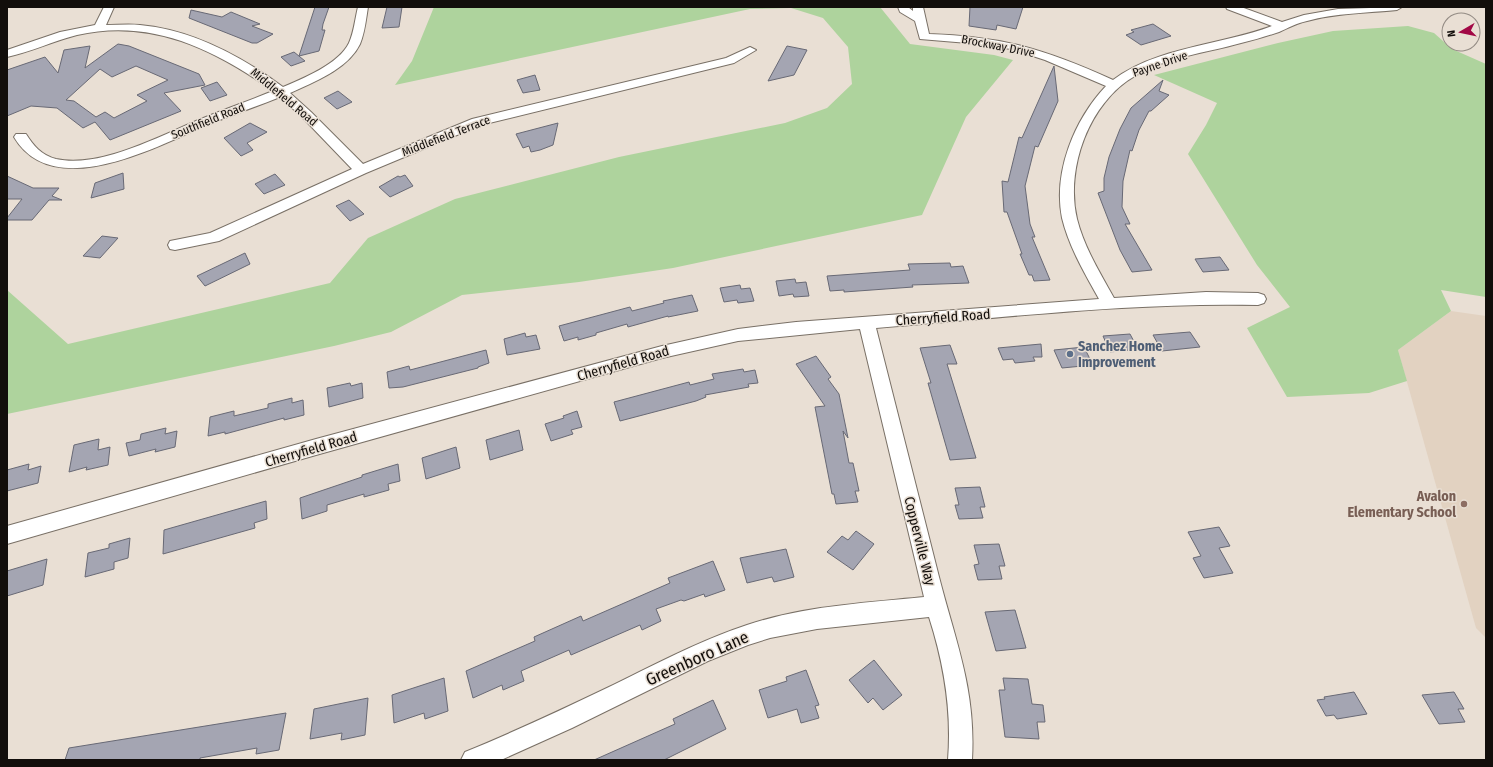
<svg xmlns="http://www.w3.org/2000/svg" width="1493" height="767" viewBox="0 0 1493 767" font-family="'Fira Sans Condensed',sans-serif">
	<style>
		.built { fill: #e2d2c1 }
		.green { fill: #aed39d }
		.building { fill: #a4a5b2; stroke: #686975; fill-rule: evenodd }
		.lines { fill: none; stroke-linecap: round; stroke-linejoin: round }
		.street-casing { stroke: #797066; stroke-width: 2 }
		.street { fill: #fff; fill-rule: evenodd }
		.service-dot { fill: #5c6f8a; stroke: #e9dfd4; stroke-width: 1.5 }
		.education-dot { fill: #8d6e63; stroke: #e9dfd4; stroke-width: 1.5 }
		.labels { text-anchor: middle; stroke-width: 3; stroke-linejoin: round; paint-order: stroke }
		.far-street-label { font-size: 12px; fill: #120e0b; stroke: #e9dfd4 }
		.street-label { font-size: 14px; fill: #120e0b; stroke: #e9dfd4 }
		.service-label { font-size: 14px; font-weight: bold; fill: #4e5e75; stroke: #e9dfd4; text-anchor: start }
		.education-label { font-size: 14px; font-weight: bold; fill: #785e54; stroke: #e9dfd4; text-anchor: end }
		.near-street-label { font-size: 17px; fill: #120e0b; stroke: #e9dfd4 }
	</style>
	<rect width="100%" height="100%" fill="#e9dfd4"/>
	<!-- built -->
	<path class="built" d="M 1451,311 L 1486,316 L 1486,638 L 1476,628 L 1398,350 Z"/>
	<!-- green -->
	<g class="green">
		<path d="M 434,7 L 880,7 L 910,44 L 994,55 L 1013,60 L 966,117 L 922,215 L 673,268 L 579,282 L 462,295 L 391,332 L 334,346 L 7,414 L 7,290 L 68,344 L 330,283 L 368,238 L 455,199 L 619,157 L 785,123 L 827,108 L 852,84 L 848,47 L 823,18 L 791,8 L 750,9 L 395,85 L 412,61 Z"/>
		<path d="M 1408,26 L 1434,33 L 1452,49 L 1486,64 L 1486,297 L 1441,290 L 1451,311 L 1398,350 L 1407,381 L 1369,393 L 1287,397 L 1247,328 L 1290,307 L 1257,265 L 1188,154 L 1206,125 L 1217,103 L 1154,75 L 1278,43 L 1333,31 Z"/>
	</g>
	<!-- building -->
	<g class="building">
		<path d="M 315,7 L 329,7 L 323,24 L 322,30 L 325,30 L 319,51 L 299,56 Z"/>
		<path d="M 387,7 L 402,7 L 399,27 L 382,28 Z"/>
		<path d="M 970,7 L 1023,7 L 1016,29 L 997,25 L 996,30 L 969,26 Z"/>
		<path d="M 191,10 L 222,17 L 231,12 L 260,24 L 252,26 L 273,34 L 257,43 L 252,43 L 189,18 Z"/>
		<path d="M 1153,24 L 1171,36 L 1141,45 L 1126,35 L 1134,32 L 1131,30 Z"/>
		<path d="M 118,44 L 129,46 L 199,74 L 205,85 L 164,93 L 181,111 L 110,140 L 95,122 L 83,128 L 57,108 L 31,106 L 7,116 L 7,70 L 45,57 L 58,73 L 64,50 L 90,46 L 85,68 ZM 136,66 L 168,80 L 137,95 L 147,101 L 114,118 L 105,112 L 96,117 L 74,101 L 66,100 L 100,69 L 112,77 Z"/>
		<path d="M 787,46 L 807,50 L 794,75 L 768,81 Z"/>
		<path d="M 294,52 L 305,61 L 291,66 L 281,57 Z"/>
		<path d="M 1054,66 L 1058,101 L 1038,147 L 1035,146 L 1025,186 L 1030,224 L 1035,237 L 1032,237 L 1050,280 L 1034,281 L 1032,275 L 1029,275 L 1020,254 L 1022,254 L 1007,212 L 1004,212 L 1002,181 L 1008,182 L 1019,137 L 1022,138 Z"/>
		<path d="M 535,75 L 540,90 L 523,93 L 517,80 Z"/>
		<path d="M 1163,80 L 1159,91 L 1169,95 L 1151,111 L 1149,111 L 1139,130 L 1132,151 L 1130,150 L 1123,181 L 1122,207 L 1130,224 L 1125,224 L 1152,270 L 1132,272 L 1120,250 L 1098,193 L 1104,191 L 1104,178 L 1109,157 L 1120,129 L 1131,108 Z"/>
		<path d="M 217,82 L 227,95 L 210,101 L 201,88 Z"/>
		<path d="M 338,91 L 352,102 L 337,109 L 324,98 Z"/>
		<path d="M 250,123 L 267,132 L 247,143 L 253,150 L 241,156 L 224,138 Z"/>
		<path d="M 558,123 L 553,145 L 540,150 L 531,152 L 529,146 L 523,148 L 516,134 Z"/>
		<path d="M 123,173 L 124,189 L 91,198 L 95,183 Z"/>
		<path d="M 275,174 L 285,185 L 264,194 L 255,184 Z"/>
		<path d="M 405,175 L 413,186 L 390,197 L 379,187 L 398,176 L 400,177 Z"/>
		<path d="M 7,176 L 33,188 L 59,188 L 52,196 L 62,200 L 49,200 L 32,220 L 7,220 L 7,218 L 22,199 L 7,199 Z"/>
		<path d="M 349,200 L 364,214 L 350,221 L 336,206 Z"/>
		<path d="M 102,236 L 118,238 L 100,258 L 83,256 Z"/>
		<path d="M 245,253 L 250,264 L 205,286 L 197,276 Z"/>
		<path d="M 1220,257 L 1229,270 L 1203,272 L 1195,259 Z"/>
		<path d="M 950,263 L 951,267 L 963,266 L 969,283 L 912,285 L 913,287 L 844,292 L 844,290 L 830,291 L 827,276 L 910,270 L 908,264 Z"/>
		<path d="M 795,279 L 796,283 L 806,282 L 809,296 L 794,297 L 793,294 L 779,296 L 776,281 Z"/>
		<path d="M 740,285 L 741,289 L 750,288 L 754,301 L 738,303 L 737,300 L 724,302 L 720,288 Z"/>
		<path d="M 692,295 L 698,311 L 668,317 L 668,316 L 628,327 L 627,324 L 596,333 L 596,335 L 578,340 L 578,337 L 564,341 L 559,326 L 630,307 L 632,311 L 664,303 L 663,301 Z"/>
		<path d="M 1190,332 L 1200,347 L 1162,351 L 1153,335 Z"/>
		<path d="M 525,333 L 526,337 L 536,335 L 540,349 L 507,355 L 504,339 Z"/>
		<path d="M 1130,334 L 1138,349 L 1110,352 L 1103,336 Z"/>
		<path d="M 1041,344 L 1042,357 L 1033,357 L 1035,361 L 1015,363 L 1013,359 L 1003,360 L 998,348 Z"/>
		<path d="M 950,345 L 957,364 L 947,364 L 976,458 L 950,460 L 928,383 L 931,383 L 920,348 Z"/>
		<path d="M 1084,347 L 1093,365 L 1062,368 L 1054,350 Z"/>
		<path d="M 486,350 L 489,363 L 478,367 L 478,368 L 403,387 L 389,388 L 387,372 L 409,366 L 410,370 Z"/>
		<path d="M 816,356 L 831,377 L 828,379 L 839,394 L 848,438 L 843,431 L 849,463 L 853,463 L 859,491 L 855,491 L 858,502 L 836,504 L 834,494 L 832,494 L 815,407 L 825,406 L 796,364 Z"/>
		<path d="M 743,369 L 744,372 L 755,370 L 758,383 L 748,384 L 749,387 L 705,395 L 706,397 L 696,401 L 620,421 L 614,402 L 689,382 L 690,385 L 714,379 L 712,374 Z"/>
		<path d="M 350,383 L 351,386 L 362,383 L 363,398 L 329,407 L 327,388 Z"/>
		<path d="M 292,398 L 292,403 L 303,400 L 304,415 L 284,420 L 284,418 L 225,434 L 225,432 L 208,436 L 210,417 L 234,411 L 234,416 L 268,408 L 268,404 Z"/>
		<path d="M 577,411 L 582,427 L 571,430 L 573,434 L 551,441 L 545,424 L 564,418 L 563,416 Z"/>
		<path d="M 166,428 L 165,434 L 177,431 L 175,447 L 155,452 L 156,449 L 129,456 L 126,443 L 140,440 L 141,434 Z"/>
		<path d="M 519,430 L 523,450 L 490,460 L 486,440 Z"/>
		<path d="M 99,439 L 98,450 L 110,447 L 108,465 L 86,470 L 87,467 L 69,472 L 74,445 Z"/>
		<path d="M 456,447 L 460,468 L 426,479 L 422,458 Z"/>
		<path d="M 29,464 L 28,470 L 41,466 L 38,483 L 7,491 L 7,470 Z"/>
		<path d="M 398,464 L 400,481 L 388,484 L 389,490 L 364,497 L 364,494 L 327,505 L 327,511 L 302,519 L 300,498 L 362,477 L 362,475 Z"/>
		<path d="M 980,487 L 985,507 L 980,507 L 983,518 L 959,519 L 955,505 L 959,505 L 955,488 Z"/>
		<path d="M 266,501 L 267,519 L 254,523 L 255,528 L 163,554 L 164,530 Z"/>
		<path d="M 1219,527 L 1230,546 L 1219,548 L 1233,573 L 1204,578 L 1193,558 L 1201,556 L 1188,532 Z"/>
		<path d="M 856,531 L 874,544 L 853,570 L 827,552 L 842,536 L 848,540 Z"/>
		<path d="M 130,538 L 128,558 L 114,562 L 114,569 L 85,577 L 88,553 L 109,548 L 109,544 Z"/>
		<path d="M 999,544 L 1005,566 L 999,566 L 1002,579 L 978,580 L 974,565 L 979,564 L 974,545 Z"/>
		<path d="M 786,549 L 794,577 L 774,582 L 772,577 L 747,583 L 740,558 Z"/>
		<path d="M 47,559 L 43,585 L 7,596 L 7,571 Z"/>
		<path d="M 713,561 L 725,590 L 705,597 L 704,594 L 684,601 L 681,600 L 656,609 L 661,621 L 642,630 L 640,625 L 571,655 L 569,650 L 521,671 L 524,681 L 503,690 L 502,685 L 473,698 L 466,671 L 535,641 L 534,637 L 581,616 L 583,621 L 670,583 L 668,578 Z"/>
		<path d="M 1015,610 L 1026,648 L 996,651 L 985,612 Z"/>
		<path d="M 874,660 L 902,695 L 883,710 L 873,698 L 868,703 L 849,680 Z"/>
		<path d="M 806,670 L 819,705 L 815,706 L 819,718 L 801,723 L 797,709 L 768,718 L 759,690 L 787,681 L 786,677 Z"/>
		<path d="M 444,678 L 448,711 L 425,719 L 424,713 L 394,723 L 392,695 Z"/>
		<path d="M 1003,678 L 1028,679 L 1032,704 L 1043,705 L 1045,722 L 1037,722 L 1039,739 L 1005,737 L 999,690 L 1005,690 Z"/>
		<path d="M 1354,692 L 1367,714 L 1337,719 L 1334,715 L 1326,716 L 1317,700 L 1325,699 L 1324,697 Z"/>
		<path d="M 1454,692 L 1464,709 L 1458,709 L 1465,722 L 1439,724 L 1422,695 Z"/>
		<path d="M 368,698 L 365,735 L 341,740 L 342,733 L 310,739 L 314,709 Z"/>
		<path d="M 713,700 L 726,729 L 664,760 L 594,760 L 675,724 L 673,719 Z"/>
		<path d="M 286,713 L 279,750 L 256,754 L 257,748 L 200,758 L 200,760 L 65,760 L 69,748 Z"/>
	</g>
	<g class="lines">
		<!-- street casing -->
		<g class="street-casing">
			<g id="street">
				<path d="M 104,7 L 114,7 L 106,25 C 117,25 129,24 140,25 C 193,30 241,56 283,87 C 302,79 339,64 349,43 C 354,32 355,19 358,7 L 368,7 C 366,19 365,32 360,44 C 348,69 314,82 290,93 L 311,112 L 363,164 L 472,119 L 726,58 L 750,47 L 756,50 L 734,63 L 481,125 L 366,173 L 219,241 L 175,250 L 170,249 L 168,245 L 170,241 L 210,233 L 352,169 L 302,117 L 280,97 C 253,108 226,117 200,128 C 150,150 52,201 14,137 L 16,134 L 26,134 C 33,145 41,155 56,159 C 100,169 161,135 201,119 C 225,109 249,101 273,91 C 214,49 151,18 77,35 C 53,41 31,52 7,57 L 7,50 L 60,32 L 95,25 Z"/>
				<path d="M 898,7 L 908,7 L 913,11 L 913,7 L 923,7 L 929,34 C 1002,36 1047,50 1113,80 C 1156,47 1222,45 1272,26 L 1227,9 L 1226,7 L 1241,7 L 1282,22 L 1304,15 L 1338,9 L 1402,7 L 1397,10 C 1367,13 1336,13 1307,21 C 1297,23 1288,28 1279,32 C 1267,36 1254,40 1241,43 C 1206,53 1166,57 1135,76 C 1089,102 1065,169 1077,219 C 1084,247 1100,273 1114,298 L 1206,292 L 1258,293 L 1264,295 L 1266,299 L 1264,303 L 1258,305 C 1132,302 1002,318 876,328 C 897,411 918,494 939,577 C 956,643 976,690 972,760 L 948,760 C 952,710 944,664 929,617 L 817,629 L 770,638 L 748,645 L 708,661 L 572,728 L 501,760 L 461,760 L 465,752 C 514,732 561,710 609,687 C 654,665 699,641 747,625 C 804,606 864,603 924,597 L 860,329 L 738,341 L 662,358 L 316,455 L 7,544 L 7,526 L 316,439 L 662,346 L 738,329 L 796,322 L 1099,299 C 1085,274 1069,247 1062,218 C 1053,172 1074,120 1106,86 L 1045,60 L 1011,49 L 968,43 L 920,39 L 915,21 L 900,12 Z"/>
			</g>
		</g>
		<!-- street -->
		<use href="#street" class="street"/>
	</g>
	<!-- markers -->
	<circle class="service-dot" cx="1070" cy="354" r="4"/>
	<circle class="education-dot" cx="1464" cy="504" r="4"/>
	<g class="labels">
		<!-- far-street labels -->
		<g class="far-street-label">
			<text transform="translate(998 46) rotate(11)" y="4">Brockway Drive</text>
			<text transform="translate(1160 64) rotate(-19)" y="4">Payne Drive</text>
			<text transform="translate(284 97) rotate(40)" y="4">Middlefield Road</text>
			<text transform="translate(208 121) rotate(-22)" y="4">Southfield Road</text>
			<text transform="translate(446 136) rotate(-21)" y="4">Middlefield Terrace</text>
		</g>
		<!-- street labels -->
		<g class="street-label">
			<text transform="translate(943 317) rotate(-4)" y="5">Cherryfield Road</text>
			<text transform="translate(623 363) rotate(-16)" y="5">Cherryfield Road</text>
			<text transform="translate(311 449) rotate(-16)" y="5">Cherryfield Road</text>
			<text transform="translate(920 541) rotate(76)" y="5">Copperville Way</text>
		</g>
		<!-- service labels -->
		<g class="service-label">
			<text x="1078" y="351">Sanchez Home<tspan x="1078" dy="16">Improvement</tspan></text>
		</g>
		<!-- education labels -->
		<g class="education-label">
			<text x="1456" y="501">Avalon<tspan x="1456" dy="16">Elementary School</tspan></text>
		</g>
		<!-- near-street labels -->
		<g class="near-street-label">
			<text transform="translate(697 658) rotate(-24)" y="6">Greenboro Lane</text>
		</g>
	</g>
	<!-- border -->
	<rect width="1493" height="767" fill="none" stroke="#120e0b" stroke-width="16"/>
	<!-- north arrow -->
	<g transform="translate(1461 32) rotate(261)"><circle r="19" fill="#e9dfd4" stroke="#938b84"/>
	<path d="M0-3L7 15L0 10L-7 15Z" fill="#a20845"/>
	<text y="-6" font-size="11" font-weight="bold" text-anchor="middle" fill="#120e0b">N</text>
	</g>
</svg>
